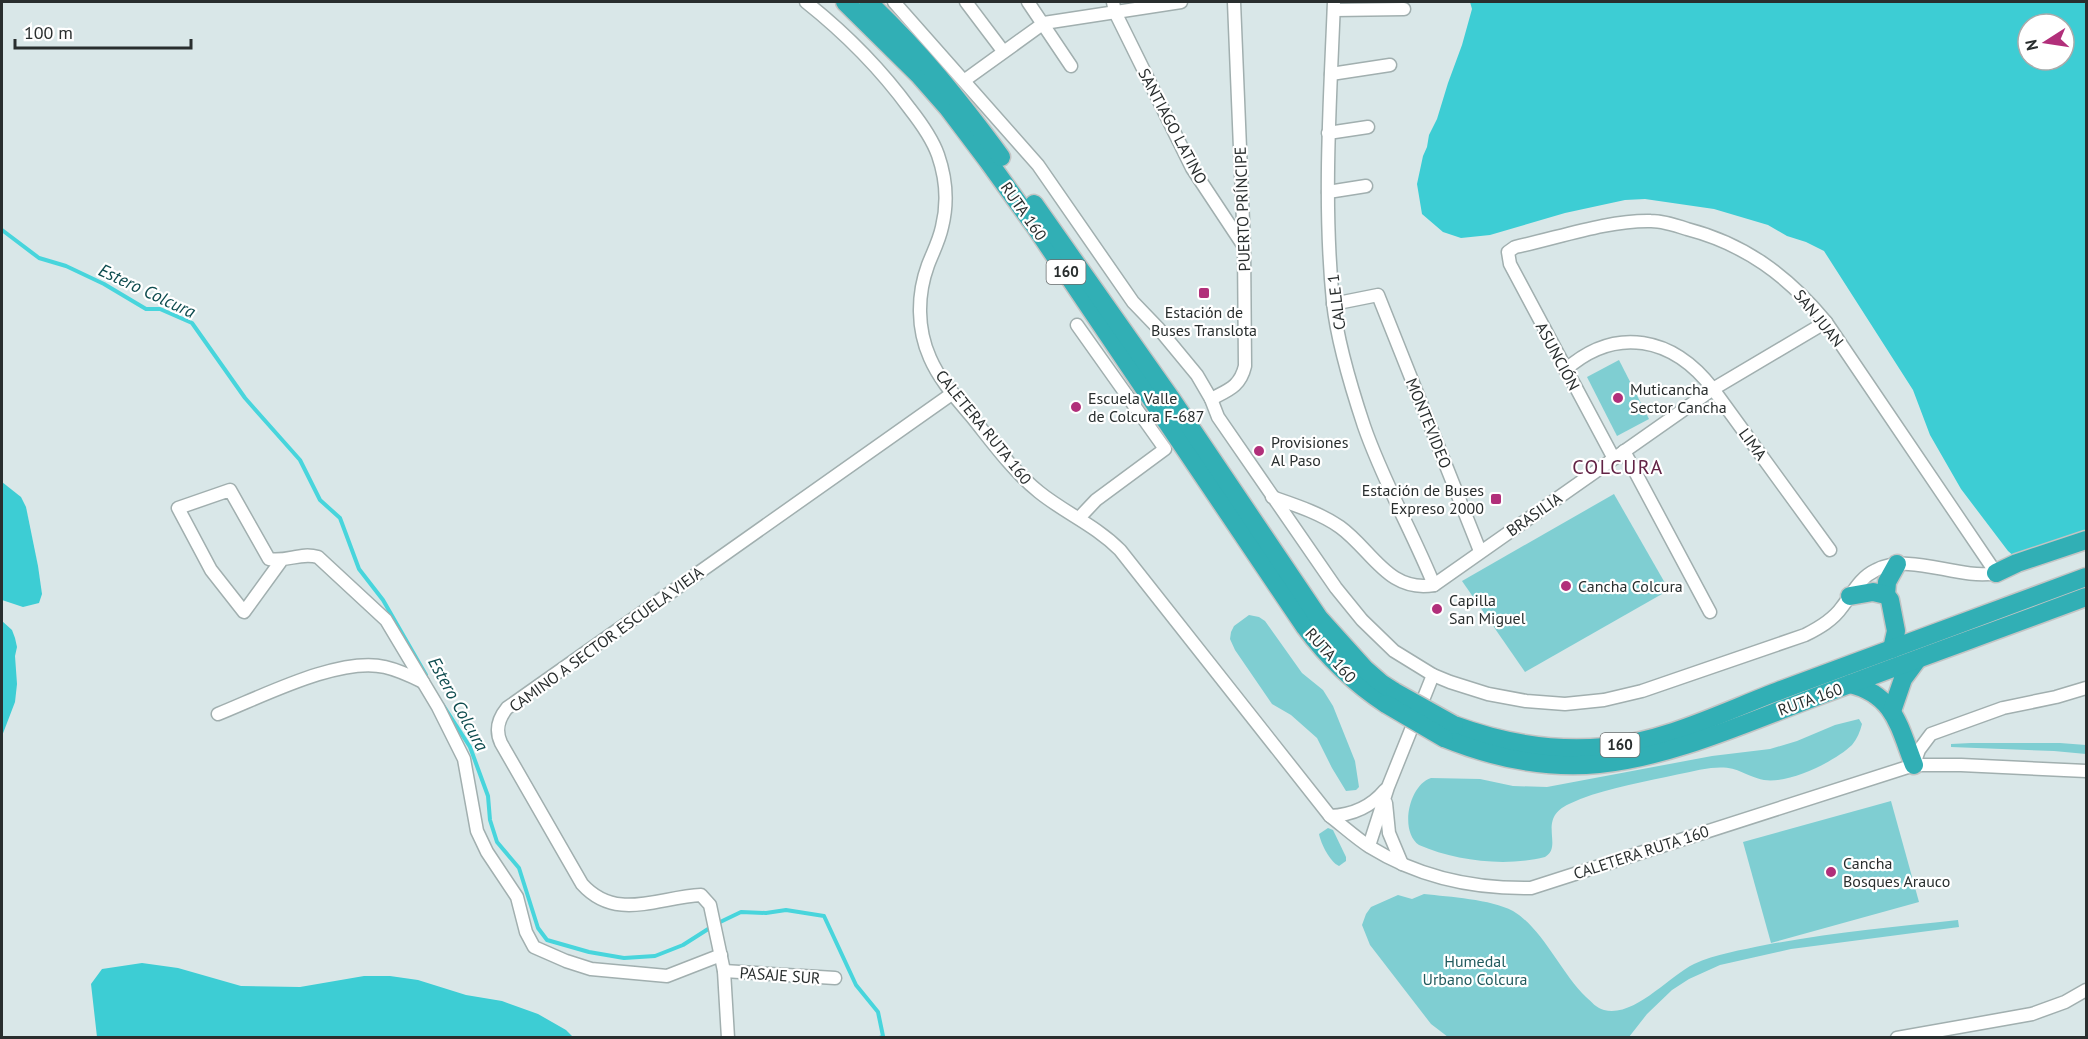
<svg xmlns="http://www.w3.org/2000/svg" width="2088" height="1039" viewBox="0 0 2088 1039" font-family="'PT Sans',sans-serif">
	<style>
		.green { fill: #7fced2 }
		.forest { fill: #3dcdd4; fill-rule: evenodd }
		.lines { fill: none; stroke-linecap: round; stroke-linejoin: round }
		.stream { stroke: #48d5dc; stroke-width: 4 }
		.minor-casing { stroke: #a1afaf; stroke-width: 15 }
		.highway-casing { stroke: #c3c4c4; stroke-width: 21 }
		.minor { stroke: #fff; stroke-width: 12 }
		.highway { stroke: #31afb5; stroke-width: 18 }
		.highway-bridge-casing { stroke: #c3c4c4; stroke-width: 21; stroke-linecap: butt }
		.highway-bridge { stroke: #31afb5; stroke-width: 18 }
		.poi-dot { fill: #b12f7a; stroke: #fff; stroke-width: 2 }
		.labels { text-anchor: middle; stroke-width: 4.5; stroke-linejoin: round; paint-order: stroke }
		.shield { fill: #fff; stroke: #696d6d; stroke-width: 1.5 }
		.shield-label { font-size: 15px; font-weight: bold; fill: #292e2e }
		.street-label { font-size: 16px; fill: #292e2e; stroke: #fff }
		.poi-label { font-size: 16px; fill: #292e2e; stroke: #fff; text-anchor: start }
		.park-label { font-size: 16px; fill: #225b5e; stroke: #fff }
		.water-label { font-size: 18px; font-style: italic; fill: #0e4c4f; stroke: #fff }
		.quarter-label { font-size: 20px; letter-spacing: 1.5px; fill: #622345; stroke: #fff }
	</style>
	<rect width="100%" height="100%" fill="#d9e7e8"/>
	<!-- green -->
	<g class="green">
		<path d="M 1619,360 L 1649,419 L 1617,436 L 1587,377 Z"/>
		<path d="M 1614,494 L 1669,590 L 1525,672 L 1462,581 Z"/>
		<path d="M 1249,615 L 1259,617 L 1265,621 L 1302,673 L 1323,690 L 1333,706 L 1355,761 L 1359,787 L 1356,790 L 1346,791 L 1332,768 L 1317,738 L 1291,715 L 1272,704 L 1235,650 L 1230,639 L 1231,632 L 1234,626 Z"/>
		<path d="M 1859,719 L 1862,724 C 1860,732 1857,739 1852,745 C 1834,762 1789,784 1764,780 C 1742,775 1738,765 1711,768 C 1696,770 1681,774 1666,777 C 1633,784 1599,790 1569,804 C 1536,819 1564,846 1545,857 C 1505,867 1456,861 1419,845 C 1399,831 1409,785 1431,778 L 1480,779 L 1513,786 L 1547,787 L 1712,756 L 1770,749 L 1797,741 L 1835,725 Z"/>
		<path d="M 1971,743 L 2060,743 L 2086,745 L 2086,754 L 2054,751 L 1951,747 L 1951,744 Z"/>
		<path d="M 1891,801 L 1919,902 L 1771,943 L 1743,842 Z"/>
		<path d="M 1328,828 L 1333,830 L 1346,857 L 1346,861 L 1339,866 C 1330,862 1321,844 1319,834 Z"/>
		<path d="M 1424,894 C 1450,897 1490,899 1513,911 C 1543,929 1560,972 1586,997 C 1592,1002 1596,1008 1604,1010 C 1634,1018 1669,976 1694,964 C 1715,954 1742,950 1765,945 C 1829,933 1893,927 1958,920 L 1959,927 L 1791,949 L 1720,965 L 1689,979 L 1672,990 L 1647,1014 L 1629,1037 L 1448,1037 L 1431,1024 L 1370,945 L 1362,925 L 1366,914 L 1371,907 L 1398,895 L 1412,899 Z"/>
	</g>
	<!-- forest -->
	<g class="forest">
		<path d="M 1470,2 L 2086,2 L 2086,537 L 2015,557 L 2008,551 L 1961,489 L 1930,435 L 1913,390 L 1824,251 L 1806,242 L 1787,236 L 1768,225 L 1714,209 L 1645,199 L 1625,200 L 1565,213 L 1490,235 L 1461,238 L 1443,232 L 1422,214 L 1417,184 L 1423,156 L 1427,147 L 1429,135 L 1437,119 L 1448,83 L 1462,45 L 1472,9 ZM 2028,24 L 2064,24 L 2064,60 L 2028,60 Z"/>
		<path d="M 2,482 L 21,497 L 26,507 L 38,566 L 42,594 L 39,603 L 23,607 L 2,600 Z"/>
		<path d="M 2,621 L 12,630 L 15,638 L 17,647 L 15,656 L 17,684 L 15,702 L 2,736 Z"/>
		<path d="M 142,963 L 178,968 L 241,986 L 300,987 L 364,976 L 390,976 L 418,980 L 466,995 L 502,1001 L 538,1014 L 566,1030 L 573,1037 L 97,1037 L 91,984 L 102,969 Z"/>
	</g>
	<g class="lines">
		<!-- stream -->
		<g class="stream">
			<path d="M 2,230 L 39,258 L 66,266 L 104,284 L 146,309 L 160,309 L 192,323 L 245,398 L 300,460 L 320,500 L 340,518 L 359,569 L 383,600 L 426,675"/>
			<path d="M 443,705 L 470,747 L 488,796 L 490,820 L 497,842 L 519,868 L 538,928 L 547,940 L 589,952 L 624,958 L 655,956 L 683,945 L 716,924 L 741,912 L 766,913 L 786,910 L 824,916 L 856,985 L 878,1012 L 883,1036 L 880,1038"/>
		</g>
		<!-- minor casing -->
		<g class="minor-casing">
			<g id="minor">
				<path d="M 806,2 C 845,33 880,68 910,109 C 921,123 932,138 938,155 C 946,178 948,203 942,227 C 939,241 933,252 928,265 C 917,295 917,329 930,358 C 940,381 957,399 972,417 C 993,443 1013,471 1039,492 C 1065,513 1095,525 1120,550 L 1330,816 C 1343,826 1356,838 1370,847 C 1420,878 1474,889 1531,888 L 1914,765 L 1961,765 L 2086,771"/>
				<path d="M 894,2 L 1038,165 L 1133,302 L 1159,329 L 1197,375 L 1211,399 L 1218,417 L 1336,588 L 1362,620 L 1394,651 L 1433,675 L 1450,682 L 1488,694 L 1526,701 L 1565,704 L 1604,700 L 1642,691 L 1805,635 C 1819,628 1833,620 1842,607 C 1853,593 1859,578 1876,570 C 1912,552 1957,580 1996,573 L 1826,322 C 1788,276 1745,244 1687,229 C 1675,225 1663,221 1651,221 C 1607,220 1558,238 1515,247 L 1508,252 L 1510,264 L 1613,457"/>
				<path d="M 966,2 L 1003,51"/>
				<path d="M 1028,2 L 1071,66"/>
				<path d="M 1113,2 L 1115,12 L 1192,168 L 1243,245"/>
				<path d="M 1334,2 C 1330,102 1323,202 1333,302 C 1337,340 1352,390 1364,426 C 1383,481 1412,531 1434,585"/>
				<path d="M 1334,10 L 1404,9"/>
				<path d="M 1331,74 L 1390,65"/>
				<path d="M 965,80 L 1044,23 L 1181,2"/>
				<path d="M 1328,133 L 1368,127"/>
				<path d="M 1328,192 L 1366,186"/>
				<path d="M 1333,304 L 1378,295 L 1480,551"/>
				<path d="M 1077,325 L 1165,449 L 1096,500 L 1079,518"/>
				<path d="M 1565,370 C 1616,325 1673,337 1713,389 L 1830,550"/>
				<path d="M 1211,399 C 1228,390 1240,387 1245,366 L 1244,246 L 1234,2"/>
				<path d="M 1624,451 L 1710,612"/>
				<path d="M 1272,497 C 1295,505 1320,513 1340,527 C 1372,550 1388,593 1434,585 L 1713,389 L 1826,322"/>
				<path d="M 281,561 L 244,612 L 211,570 L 178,508 L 230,490 L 269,559 C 288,562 300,552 318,557 L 386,620 L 438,707 L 464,759 L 477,831 L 487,852 L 517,897 L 526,932 L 534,947 L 566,961 L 591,969 L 667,976 L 721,955"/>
				<path d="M 218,714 C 261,697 340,656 385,667 C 398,670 411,676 423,682"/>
				<path d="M 1914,764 L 1919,750 L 1931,734 L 2003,708 L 2056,697 L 2086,688"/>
				<path d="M 1386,803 L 1389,833 L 1402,864"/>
				<path d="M 1330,816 C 1352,815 1371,807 1385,790"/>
				<path d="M 1369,846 L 1388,787 L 1433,675"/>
				<path d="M 724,971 L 835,978"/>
				<path d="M 728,1038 L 724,971 L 710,905 L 701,895 C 658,897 616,922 582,884 L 501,743 C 495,730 498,719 507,708 L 953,393"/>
				<path d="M 1897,1038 L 2032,1014 L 2065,1002 L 2086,990"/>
			</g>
		</g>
		<!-- highway casing -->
		<g class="highway-casing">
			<g id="highway">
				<path d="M 845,2 L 919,75 L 948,108 L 988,161 L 1034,225 L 1305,627 C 1328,658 1354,683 1386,704"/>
				<path d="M 868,2 C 919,50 959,100 1001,157"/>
				<path d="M 1034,204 L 1172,400 L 1319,618 L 1365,669 L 1381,683 L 1395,692"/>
				<path d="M 1996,573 L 2017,563 L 2086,540"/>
				<path d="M 1886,595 L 1887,582 L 1897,564"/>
				<path d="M 1850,596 L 1873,592 L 1886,595 L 1890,600 L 1896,631 L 1892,649"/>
				<path d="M 1850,684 C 1895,695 1899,727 1914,765"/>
				<path d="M 1892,711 L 1903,679 L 1917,660"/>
				<path d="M 1454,725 C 1503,743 1553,752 1605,747 C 1667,741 1723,712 1781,690 C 1882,652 1985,615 2086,577"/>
				<path d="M 1444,738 C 1493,758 1545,769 1599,764 C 1670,757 1743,724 1810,699 C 1902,664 1995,631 2086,597"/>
			</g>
		</g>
		<!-- minor -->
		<use href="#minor" class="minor"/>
		<!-- highway -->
		<use href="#highway" class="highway"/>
		<!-- highway-bridge casing -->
		<g class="highway-bridge-casing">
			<g id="highway-bridge">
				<path d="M 1395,692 L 1454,725"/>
				<path d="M 1386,704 L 1444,738"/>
			</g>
		</g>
		<!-- highway-bridge -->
		<use href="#highway-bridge" class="highway-bridge"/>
	</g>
	<!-- markers -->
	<g class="poi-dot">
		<rect x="1198" y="287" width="12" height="12" rx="3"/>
		<circle cx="1618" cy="398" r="6"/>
		<circle cx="1076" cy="407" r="6"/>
		<circle cx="1259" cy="451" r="6"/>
		<rect x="1490" y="493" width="12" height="12" rx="3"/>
		<circle cx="1566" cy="586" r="6"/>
		<circle cx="1437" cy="609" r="6"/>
		<circle cx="1831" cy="872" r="6"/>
	</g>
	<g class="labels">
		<!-- shield labels -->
		<g class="shield">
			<rect x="1046.5" y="260" width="39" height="24" rx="4.5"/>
			<rect x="1600.5" y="733" width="39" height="24" rx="4.5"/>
		</g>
		<g class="shield-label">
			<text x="1066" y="277">160</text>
			<text x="1620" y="750">160</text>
		</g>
		<!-- street labels -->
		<g class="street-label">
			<text transform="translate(1173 126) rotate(62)" y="6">SANTIAGO LATINO</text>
			<text transform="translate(1242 209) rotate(-92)" y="6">PUERTO PRÍNCIPE</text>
			<text transform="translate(1024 211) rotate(55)" y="6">RUTA 160</text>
			<text transform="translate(1336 302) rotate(-97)" y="6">CALLE 1</text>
			<text transform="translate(1819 318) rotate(51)" y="6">SAN JUAN</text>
			<text transform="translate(1558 356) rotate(62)" y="6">ASUNCIÓN</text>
			<text transform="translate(1429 423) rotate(68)" y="6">MONTEVIDEO</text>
			<text transform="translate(984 427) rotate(51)" y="6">CALETERA RUTA 160</text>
			<text transform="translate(1753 444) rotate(54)" y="6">LIMA</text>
			<text transform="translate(1534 514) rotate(-35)" y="6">BRASILIA</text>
			<text transform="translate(606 639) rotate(-36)" y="6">CAMINO A SECTOR ESCUELA VIEJA</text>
			<text transform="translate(1331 655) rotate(48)" y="6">RUTA 160</text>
			<text transform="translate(1810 699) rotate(-20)" y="6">RUTA 160</text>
			<text transform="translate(1641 852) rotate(-18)" y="6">CALETERA RUTA 160</text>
			<text transform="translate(780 975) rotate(4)" y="6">PASAJE SUR</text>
		</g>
		<!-- poi labels -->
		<g class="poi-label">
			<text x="1204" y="318" text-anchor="middle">Estación de<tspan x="1204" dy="18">Buses Translota</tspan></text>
			<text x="1630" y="395">Muticancha<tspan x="1630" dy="18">Sector Cancha</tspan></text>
			<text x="1088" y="404">Escuela Valle<tspan x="1088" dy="18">de Colcura F-687</tspan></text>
			<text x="1271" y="448">Provisiones<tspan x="1271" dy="18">Al Paso</tspan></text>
			<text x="1484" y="496" text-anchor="end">Estación de Buses<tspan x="1484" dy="18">Expreso 2000</tspan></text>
			<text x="1578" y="592">Cancha Colcura</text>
			<text x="1449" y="606">Capilla<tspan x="1449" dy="18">San Miguel</tspan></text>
			<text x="1843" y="869">Cancha<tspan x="1843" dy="18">Bosques Arauco</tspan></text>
		</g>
		<!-- park labels -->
		<g class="park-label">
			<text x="1475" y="967">Humedal<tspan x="1475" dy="18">Urbano Colcura</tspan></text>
		</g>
		<!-- water labels -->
		<g class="water-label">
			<text transform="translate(147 291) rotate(25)" y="6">Estero Colcura</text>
			<text transform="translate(458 704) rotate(61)" y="6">Estero Colcura</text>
		</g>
		<!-- quarter labels -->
		<g class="quarter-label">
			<text x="1618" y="474">COLCURA</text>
		</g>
	</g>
	<!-- border -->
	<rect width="2088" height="1039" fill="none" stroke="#292e2e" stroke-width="6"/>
	<!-- north arrow -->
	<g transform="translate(2046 42) rotate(258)"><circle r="28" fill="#ffffff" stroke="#a9abab" stroke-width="1.5"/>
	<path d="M0-4.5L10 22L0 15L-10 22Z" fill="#b12f7a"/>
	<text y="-9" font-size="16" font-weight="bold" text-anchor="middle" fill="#292e2e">N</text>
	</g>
	<!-- scale -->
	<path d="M15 39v9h176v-9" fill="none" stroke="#292e2e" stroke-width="3"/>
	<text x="24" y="39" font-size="18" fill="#292e2e" stroke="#ffffff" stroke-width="4.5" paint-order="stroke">100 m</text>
</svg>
